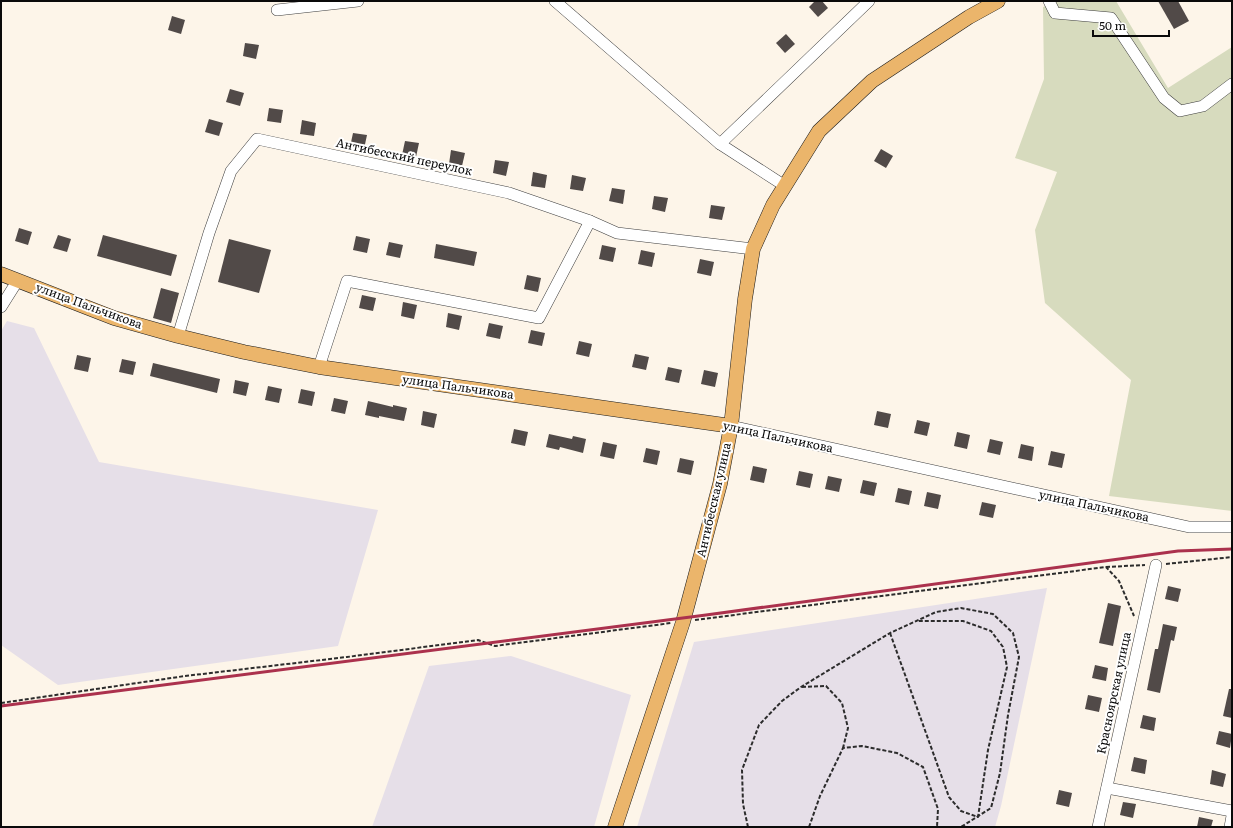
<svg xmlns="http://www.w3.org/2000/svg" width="1233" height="828" viewBox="0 0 1233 828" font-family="Literata,serif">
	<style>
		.industrial { fill: #e6dfe8 }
		.cemetery { fill: #d7dbbe }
		.building { fill: #514a48 }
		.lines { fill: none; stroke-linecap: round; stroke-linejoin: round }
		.minor-casing { stroke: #3d3d3d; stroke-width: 12 }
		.major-casing { stroke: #1b1b1b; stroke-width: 15 }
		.path { stroke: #2c2c2c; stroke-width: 2; stroke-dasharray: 4 2; stroke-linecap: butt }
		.minor { stroke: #fff; stroke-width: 11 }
		.major { stroke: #ebb56b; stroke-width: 14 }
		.rail { stroke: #ab314d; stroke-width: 3 }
		.labels { text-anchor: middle; stroke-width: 4; stroke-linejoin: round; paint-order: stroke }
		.street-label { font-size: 12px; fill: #0a0a0a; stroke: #fff }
	</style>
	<rect width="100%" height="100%" fill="#fdf5e9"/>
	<!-- industrial -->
	<g class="industrial">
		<path d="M 7,321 L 34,328 L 99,462 L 378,510 L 338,646 L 58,685 L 1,645 L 1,331 Z"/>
		<path d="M 1047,588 L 1001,806 L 995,827 L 637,827 L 694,642 Z"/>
		<path d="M 511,656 L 631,695 L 594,827 L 372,827 L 429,666 Z"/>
	</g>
	<!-- cemetery -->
	<path class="cemetery" d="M 1053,1 L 1116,1 L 1168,88 L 1232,47 L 1232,511 L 1109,496 L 1131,380 L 1045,303 L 1035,230 L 1057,172 L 1015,158 L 1044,79 L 1043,7 Z"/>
	<!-- building -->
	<g class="building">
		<path d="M 815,1 L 822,1 L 828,8 L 818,17 L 809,7 Z"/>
		<path d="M 1158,1 L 1178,1 L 1189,21 L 1174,29 Z"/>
		<path d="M 172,16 L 185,20 L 181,34 L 168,30 Z"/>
		<path d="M 786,34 L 795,44 L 785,53 L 776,43 Z"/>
		<path d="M 245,43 L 259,45 L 256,59 L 243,56 Z"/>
		<path d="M 230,89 L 244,93 L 240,106 L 226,102 Z"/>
		<path d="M 269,108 L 283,110 L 281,123 L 267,121 Z"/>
		<path d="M 209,119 L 223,123 L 219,136 L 205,132 Z"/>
		<path d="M 302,120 L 316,123 L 314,136 L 300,134 Z"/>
		<path d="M 353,133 L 367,135 L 364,149 L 350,147 Z"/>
		<path d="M 405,141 L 419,143 L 416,157 L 402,155 Z"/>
		<path d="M 881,149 L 893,156 L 886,168 L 874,161 Z"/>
		<path d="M 451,150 L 465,153 L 462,166 L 449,164 Z"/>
		<path d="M 495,160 L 509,162 L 506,176 L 493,173 Z"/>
		<path d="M 533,172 L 547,175 L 545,188 L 531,186 Z"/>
		<path d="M 572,175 L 586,178 L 583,191 L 570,189 Z"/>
		<path d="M 612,188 L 625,190 L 623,204 L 609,201 Z"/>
		<path d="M 654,196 L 668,198 L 665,212 L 652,209 Z"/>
		<path d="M 711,205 L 725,207 L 722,220 L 709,218 Z"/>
		<path d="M 19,228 L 32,232 L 28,245 L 15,241 Z"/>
		<path d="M 58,235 L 71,239 L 67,252 L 53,248 Z"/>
		<path d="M 103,235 L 177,255 L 171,276 L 97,256 Z"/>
		<path d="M 356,236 L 370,239 L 367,253 L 353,250 Z"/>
		<path d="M 229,239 L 271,250 L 259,293 L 218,282 Z"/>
		<path d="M 389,242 L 403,245 L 400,258 L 386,255 Z"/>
		<path d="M 436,244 L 477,252 L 474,266 L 434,258 Z"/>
		<path d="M 602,245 L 616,248 L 613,262 L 599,259 Z"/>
		<path d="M 641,250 L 655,253 L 652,267 L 638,264 Z"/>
		<path d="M 700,259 L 714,262 L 711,276 L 697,273 Z"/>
		<path d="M 527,275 L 541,278 L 538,292 L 524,289 Z"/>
		<path d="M 161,288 L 179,293 L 171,323 L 153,318 Z"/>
		<path d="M 362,295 L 376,298 L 373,311 L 359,308 Z"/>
		<path d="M 403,302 L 417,305 L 414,319 L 401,316 Z"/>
		<path d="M 448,313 L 462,316 L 459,330 L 446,327 Z"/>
		<path d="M 489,323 L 503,326 L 500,339 L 486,336 Z"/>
		<path d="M 531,330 L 545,333 L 542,346 L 528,343 Z"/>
		<path d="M 579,341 L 592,344 L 589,357 L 576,354 Z"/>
		<path d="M 635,354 L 649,357 L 646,370 L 632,367 Z"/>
		<path d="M 77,355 L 91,358 L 88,372 L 74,369 Z"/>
		<path d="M 122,359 L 136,362 L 133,375 L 119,372 Z"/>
		<path d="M 153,363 L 220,379 L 217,393 L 150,376 Z"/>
		<path d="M 668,367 L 682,370 L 679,383 L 665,380 Z"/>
		<path d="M 704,370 L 718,373 L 715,387 L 701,384 Z"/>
		<path d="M 235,380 L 249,383 L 246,396 L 233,393 Z"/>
		<path d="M 268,386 L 282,389 L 279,403 L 265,400 Z"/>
		<path d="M 301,389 L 315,392 L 312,406 L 298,403 Z"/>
		<path d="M 334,398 L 348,401 L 345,414 L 331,411 Z"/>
		<path d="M 368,401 L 393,407 L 393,405 L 407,408 L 404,421 L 379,416 L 379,418 L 365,415 Z"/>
		<path d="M 423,411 L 437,414 L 434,428 L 421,425 Z"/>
		<path d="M 877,411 L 891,414 L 888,428 L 874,425 Z"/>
		<path d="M 917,420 L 930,423 L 927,436 L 914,433 Z"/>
		<path d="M 514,429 L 528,432 L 525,446 L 511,443 Z"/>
		<path d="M 957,432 L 970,435 L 967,449 L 954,446 Z"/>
		<path d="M 549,434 L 572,439 L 573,436 L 586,439 L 583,453 L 560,447 L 559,450 L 546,447 Z"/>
		<path d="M 990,439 L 1003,442 L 1000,455 L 987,452 Z"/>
		<path d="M 603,442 L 617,445 L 614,459 L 600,456 Z"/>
		<path d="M 1021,444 L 1034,447 L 1032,461 L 1018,458 Z"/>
		<path d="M 646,448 L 660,451 L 657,465 L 643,462 Z"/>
		<path d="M 1051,451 L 1065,454 L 1062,468 L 1048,465 Z"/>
		<path d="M 680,458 L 694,461 L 691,475 L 677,472 Z"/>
		<path d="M 753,466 L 767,469 L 764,483 L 750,480 Z"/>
		<path d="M 799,471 L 813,474 L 810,488 L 796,485 Z"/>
		<path d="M 828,476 L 842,479 L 839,492 L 825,489 Z"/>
		<path d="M 863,480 L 877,483 L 874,496 L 860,493 Z"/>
		<path d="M 898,488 L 912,491 L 909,505 L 895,502 Z"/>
		<path d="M 927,492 L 941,495 L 938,509 L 924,506 Z"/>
		<path d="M 982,502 L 996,505 L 993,518 L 979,515 Z"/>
		<path d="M 1168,586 L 1181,589 L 1178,602 L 1165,599 Z"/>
		<path d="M 1108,603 L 1121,606 L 1113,646 L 1099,643 Z"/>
		<path d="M 1163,624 L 1177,627 L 1174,641 L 1171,640 L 1160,693 L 1147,690 L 1155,649 L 1158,649 Z"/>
		<path d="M 1095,665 L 1108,668 L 1106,681 L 1092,678 Z"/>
		<path d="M 1229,689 L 1232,689 L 1232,718 L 1223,716 Z"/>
		<path d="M 1088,695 L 1102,698 L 1099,712 L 1085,709 Z"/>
		<path d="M 1143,715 L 1156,718 L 1154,731 L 1140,728 Z"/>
		<path d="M 1219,731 L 1232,734 L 1230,748 L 1216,744 Z"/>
		<path d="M 1134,757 L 1147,760 L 1145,774 L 1131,771 Z"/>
		<path d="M 1212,770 L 1226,774 L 1223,787 L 1210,784 Z"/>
		<path d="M 1059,790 L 1072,793 L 1069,807 L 1056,804 Z"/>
		<path d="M 1123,802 L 1136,804 L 1133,818 L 1120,815 Z"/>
		<path d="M 1199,817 L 1213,820 L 1211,827 L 1197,827 Z"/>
	</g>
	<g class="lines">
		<!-- minor casing -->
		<g class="minor-casing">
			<g id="minor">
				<path d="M 555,1 L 720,144 L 785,186"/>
				<path d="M 1049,1 L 1055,13 L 1111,18 L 1164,98 L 1180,111 L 1203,106 L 1232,84"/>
				<path d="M 277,10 L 358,1"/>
				<path d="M 720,144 L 869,1"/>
				<path d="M 1,307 L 18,280"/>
				<path d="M 178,336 L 209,233 L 231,171 L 257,139 L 509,193 L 590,221 L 617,233 L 753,249"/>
				<path d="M 319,367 L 347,281 L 539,318 L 590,221"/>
				<path d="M 731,426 L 1189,527 L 1232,527"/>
				<path d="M 1107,788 L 1232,811"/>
				<path d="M 1098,827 L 1156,565"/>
				<path d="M 1230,827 L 1232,816"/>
			</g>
		</g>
		<!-- major casing -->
		<g class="major-casing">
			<g id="major">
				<path d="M 1,274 L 114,318 L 178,336 L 244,352 L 319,367 L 731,426"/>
				<path d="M 615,827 L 683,622 L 720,484 L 731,426 L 745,299 L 753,249 L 773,205 L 819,131 L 872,81 L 969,17 L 998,1"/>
			</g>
		</g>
		<!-- path -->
		<g class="path">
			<path d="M 1166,564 L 1232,557"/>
			<path d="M 1106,567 L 1145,565"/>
			<path d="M 695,620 L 1106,567 L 1119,581 L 1134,616"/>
			<path d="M 890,633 L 949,797 L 961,811 L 978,817 L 988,750 L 1007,667 L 1003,647 L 991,631 L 963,621 L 916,621"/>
			<path d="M 802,687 L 826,686 L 842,703 L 848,728 L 843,748"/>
			<path d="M 1,703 L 185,676 L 347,657 L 478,640 L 495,646 L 671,623"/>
			<path d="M 748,827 L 743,804 L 742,770 L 759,725 L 782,701 L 801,687 L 890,633 L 936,612 L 961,608 L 993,614 L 1013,633 L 1019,657 L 1008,715 L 1000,773 L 991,808 L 961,827"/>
			<path d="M 809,827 L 820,796 L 843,748 L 862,746 L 897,753 L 923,767 L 938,809 L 937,827"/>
		</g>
		<!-- minor -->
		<use href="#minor" class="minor"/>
		<!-- major -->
		<use href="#major" class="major"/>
		<!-- rail -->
		<path class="rail" d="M 1,706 L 706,615 L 1178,551 L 1232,549"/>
	</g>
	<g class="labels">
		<!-- street labels -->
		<g class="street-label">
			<text transform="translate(404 157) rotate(12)" y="4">Антибесский переулок</text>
			<text transform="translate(89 306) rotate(20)" y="4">улица Пальчикова</text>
			<text transform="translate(458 387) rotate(8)" y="4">улица Пальчикова</text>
			<text transform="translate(778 437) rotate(12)" y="4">улица Пальчикова</text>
			<text transform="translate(714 500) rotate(-77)" y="4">Антибесская улица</text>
			<text transform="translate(1094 506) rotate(12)" y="4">улица Пальчикова</text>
			<text transform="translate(1114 693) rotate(-78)" y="4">Красноярская улица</text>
		</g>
	</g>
	<!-- border -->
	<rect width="1233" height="828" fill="none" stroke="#0a0a0a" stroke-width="4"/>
	<!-- scale -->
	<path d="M1093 30v6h76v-6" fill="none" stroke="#0a0a0a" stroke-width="2"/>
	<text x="1099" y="30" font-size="12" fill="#0a0a0a" stroke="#ffffff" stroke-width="3" paint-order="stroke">50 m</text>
</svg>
